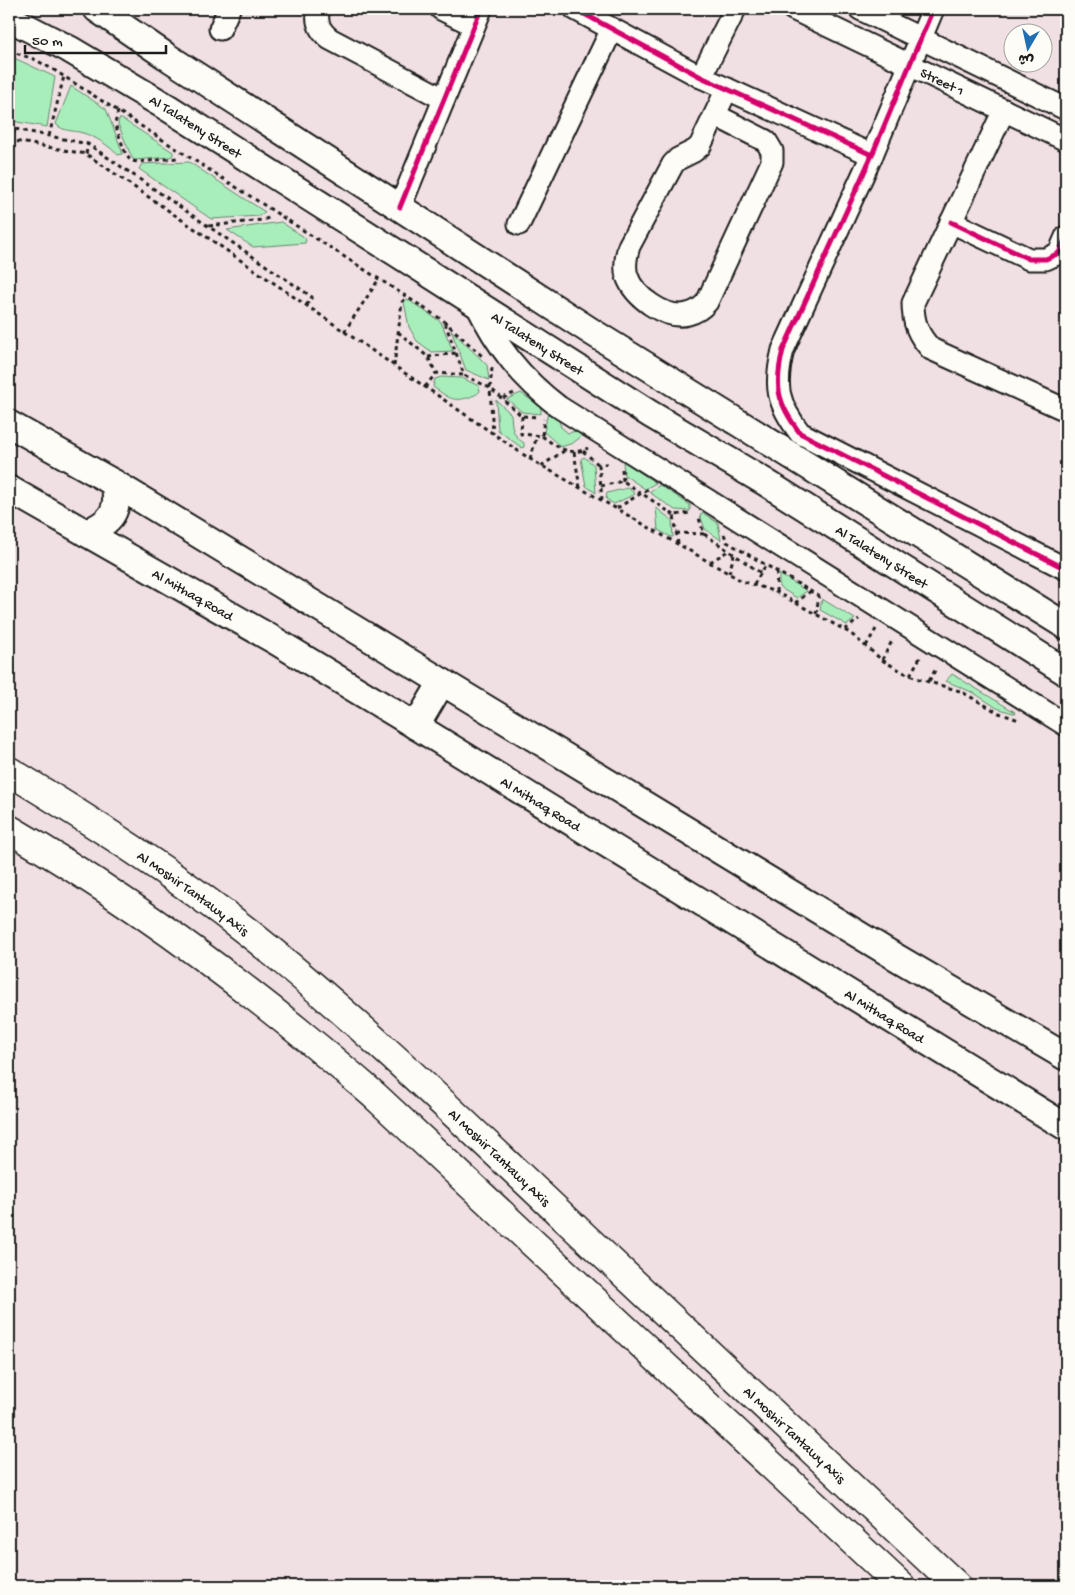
<svg xmlns="http://www.w3.org/2000/svg" width="1075" height="1595" viewBox="0 0 1075 1595" font-family="'Gochi Hand','Playpen Sans Arabic',sans-serif">
	<style>
		.green { fill: #a8eebb; stroke: #62856c }
		.lines { fill: none; stroke-linecap: round; stroke-linejoin: round }
		.minor-casing { stroke: #1c1c1c; stroke-width: 25 }
		.major-casing { stroke: #1c1c1c; stroke-width: 30 }
		.highway-casing { stroke: #1c1c1c; stroke-width: 31 }
		.path { stroke: #1c1c1c; stroke-width: 3; stroke-dasharray: 4 4; stroke-linecap: butt }
		.minor { stroke: #fdfcf7; stroke-width: 21 }
		.major { stroke: #fdfcf7; stroke-width: 26 }
		.highway { stroke: #fdfcf7; stroke-width: 28 }
		.cycleway-casing { stroke: #fdfcf7; stroke-width: 8 }
		.cycleway { stroke: #d6006c; stroke-width: 5 }
		.labels { text-anchor: middle; stroke-width: 4; stroke-linejoin: round; paint-order: stroke }
		.street-label { font-size: 14px; fill: #1c1c1c; stroke: #fdfcf7 }
	</style>
	<rect width="100%" height="100%" fill="#f1e0e3"/>
	<filter id="ink" filterUnits="userSpaceOnUse"><feTurbulence type="fractalNoise" baseFrequency=".02" numOctaves="2"/><feDisplacementMap in="SourceGraphic" scale="10" xChannelSelector="R" yChannelSelector="G"/><feConvolveMatrix kernelMatrix="1 2 1 2 8 2 1 2 1" color-interpolation-filters="sRGB"/></filter>
	<g filter="url(#ink)">
		<!-- green -->
		<g class="green">
			<path d="M 10,56 L 55,77 L 47,127 L 17,122 L 9,115 L 9,58 Z"/>
			<path d="M 71,86 L 106,109 L 122,151 L 122,154 L 118,155 C 108,145 96,137 83,133 C 73,130 63,132 56,124 Z"/>
			<path d="M 119,119 L 122,119 L 173,152 L 173,155 L 170,157 L 135,160 L 132,158 L 118,124 Z"/>
			<path d="M 189,162 L 265,212 L 259,216 L 211,219 L 139,169 L 142,164 Z"/>
			<path d="M 281,222 L 304,237 L 306,240 L 305,243 L 253,247 L 227,230 Z"/>
			<path d="M 407,299 L 441,322 L 453,351 L 432,352 L 417,341 L 409,327 L 404,302 Z"/>
			<path d="M 451,330 L 487,365 L 489,380 L 466,370 Z"/>
			<path d="M 441,377 L 462,378 L 479,386 L 480,391 C 477,395 474,395 470,397 C 452,403 448,397 433,387 L 435,379 Z"/>
			<path d="M 521,393 L 541,407 L 541,414 L 522,412 L 507,399 Z"/>
			<path d="M 496,400 L 511,414 C 512,428 512,435 524,443 L 524,447 L 522,448 L 498,430 Z"/>
			<path d="M 548,412 L 560,421 L 559,423 L 561,425 L 560,426 L 568,433 L 576,431 L 582,436 L 573,443 L 561,447 L 544,432 Z"/>
			<path d="M 584,457 L 594,465 L 596,493 L 586,486 L 581,459 Z"/>
			<path d="M 623,461 L 656,483 L 645,489 L 624,475 Z"/>
			<path d="M 660,485 L 690,505 L 690,511 L 675,510 L 649,492 Z"/>
			<path d="M 628,488 L 635,494 L 614,504 L 606,499 L 607,493 Z"/>
			<path d="M 656,508 L 672,520 L 673,537 L 671,537 L 658,530 Z"/>
			<path d="M 703,513 L 718,523 L 721,540 L 705,529 L 700,515 Z"/>
			<path d="M 779,574 L 807,591 L 797,598 L 779,587 Z"/>
			<path d="M 822,599 L 855,619 L 847,625 L 820,610 Z"/>
			<path d="M 952,674 L 1015,712 L 1016,714 L 997,708 L 974,693 L 946,681 Z"/>
		</g>
		<g class="lines">
			<!-- minor casing -->
			<g class="minor-casing">
				<g id="minor">
					<path d="M 319,9 C 315,22 320,31 330,39 L 444,99"/>
					<path d="M 441,9 L 474,25"/>
					<path d="M 575,9 L 701,77 L 872,155"/>
					<path id="s1" d="M 793,9 L 1066,140"/>
					<path d="M 860,9 L 1066,109"/>
					<path d="M 933,9 L 872,155 L 783,350 C 774,386 777,403 800,433 L 1064,568 L 1066,565"/>
					<path d="M 220,29 L 229,9"/>
					<path d="M 701,77 L 735,9"/>
					<path d="M 1004,110 L 913,303 C 913,323 918,335 931,349 L 1066,410"/>
					<path d="M 715,115 L 766,141 L 772,151 L 772,162 L 707,302 C 702,308 696,312 688,314 C 666,320 634,297 627,276 C 624,266 626,256 629,246 L 673,164 L 678,159 L 694,151 L 700,146 L 727,89"/>
					<path d="M 400,207 L 481,9"/>
					<path d="M 951,222 L 1029,259 L 1046,259 L 1059,253 L 1066,237"/>
					<path d="M 519,224 L 612,29"/>
					<path d="M 476,304 C 497,347 521,378 559,407 L 1066,725"/>
				</g>
			</g>
			<!-- major casing -->
			<g class="major-casing">
				<g id="major">
					<path d="M 97,9 L 166,56 L 592,332 L 1066,626"/>
					<path id="s2" d="M 9,18 L 69,49 L 170,109 L 650,414 L 765,482 L 1066,672"/>
					<path d="M 9,424 L 114,483 L 889,953 L 1066,1057"/>
					<path id="s3" d="M 9,489 L 274,640 L 416,726 L 1066,1127"/>
					<path d="M 86,533 C 111,522 121,511 114,483"/>
					<path d="M 416,726 L 442,682"/>
				</g>
			</g>
			<!-- highway casing -->
			<g class="highway-casing">
				<g id="highway">
					<path id="s4" d="M 9,771 C 91,821 173,873 249,933 C 362,1023 466,1125 571,1224 C 700,1345 829,1466 957,1586"/>
					<path d="M 9,829 C 140,905 260,996 374,1095 L 901,1586"/>
				</g>
			</g>
			<!-- path -->
			<g class="path">
				<path d="M 9,51 L 34,59 L 54,70 L 407,297 L 444,321 L 482,356"/>
				<path d="M 118,111 L 115,124 L 126,155 L 131,161 L 138,162 L 177,158"/>
				<path d="M 9,124 L 15,129 L 88,144 L 312,297 L 306,306"/>
				<path d="M 49,136 L 64,76"/>
				<path d="M 9,140 L 86,154 L 530,459 L 742,581 L 776,592 L 850,633 L 882,660 L 903,672 L 919,679 L 960,691 L 999,713 L 1019,720"/>
				<path d="M 10,141 L 15,129"/>
				<path d="M 86,154 L 88,144"/>
				<path d="M 209,226 L 262,220 L 269,218"/>
				<path d="M 445,323 L 464,375 L 490,388 L 522,416 L 539,417"/>
				<path d="M 344,332 L 379,279"/>
				<path d="M 398,332 L 428,357 L 436,373 L 464,375"/>
				<path d="M 428,357 L 456,353"/>
				<path d="M 394,366 L 402,302 L 407,297"/>
				<path d="M 492,368 L 490,388 L 493,434"/>
				<path d="M 425,387 L 436,373"/>
				<path d="M 503,398 L 514,393"/>
				<path d="M 522,416 L 521,434 L 542,436 L 544,419"/>
				<path d="M 542,436 C 557,447 570,457 588,448"/>
				<path d="M 583,451 L 599,465"/>
				<path d="M 574,452 L 580,488"/>
				<path d="M 530,459 L 537,436"/>
				<path d="M 541,466 L 564,451"/>
				<path d="M 622,469 L 623,481"/>
				<path d="M 601,486 L 623,481 L 674,515"/>
				<path d="M 602,500 L 599,465 L 610,463"/>
				<path d="M 617,508 L 650,488"/>
				<path d="M 676,533 L 704,534 L 699,518"/>
				<path d="M 704,534 L 761,573"/>
				<path d="M 724,534 L 727,542 L 822,598"/>
				<path d="M 678,544 L 674,515 L 691,513"/>
				<path d="M 710,562 L 728,551"/>
				<path d="M 729,573 L 734,555"/>
				<path d="M 754,584 L 766,565"/>
				<path d="M 776,592 L 777,571"/>
				<path d="M 795,603 L 811,591"/>
				<path d="M 816,614 L 819,596"/>
				<path d="M 845,630 L 859,619"/>
				<path d="M 866,646 L 876,629"/>
				<path d="M 882,660 L 893,639"/>
				<path d="M 910,675 L 921,656"/>
				<path d="M 929,681 L 937,667"/>
			</g>
			<!-- minor -->
			<use href="#minor" class="minor"/>
			<!-- major -->
			<use href="#major" class="major"/>
			<!-- highway -->
			<use href="#highway" class="highway"/>
			<!-- cycleway casing -->
			<g class="cycleway-casing">
				<g id="cycleway">
					<path d="M 575,9 L 701,77 L 872,155"/>
					<path d="M 933,9 L 872,155 L 783,350 C 774,386 777,403 800,433 L 1064,568 L 1066,565"/>
					<path d="M 400,207 L 481,9"/>
					<path d="M 951,222 L 1029,259 L 1046,259 L 1059,253 L 1066,237"/>
				</g>
			</g>
			<!-- cycleway -->
			<use href="#cycleway" class="cycleway"/>
		</g>
	</g>
	<g class="labels">
		<!-- street labels -->
		<g class="street-label">
			<text dy="5" stroke="none"><textPath href="#s1" startOffset="166">Street 1</textPath></text>
			<text dy="5" stroke="none"><textPath href="#s2" startOffset="216">Al Talateny Street</textPath></text>
			<text dy="5" stroke="none"><textPath href="#s2" startOffset="621">Al Talateny Street</textPath></text>
			<text dy="5" stroke="none"><textPath href="#s2" startOffset="1026">Al Talateny Street</textPath></text>
			<text dy="5" stroke="none"><textPath href="#s3" startOffset="212">Al Mithaq Road</textPath></text>
			<text dy="5" stroke="none"><textPath href="#s3" startOffset="618">Al Mithaq Road</textPath></text>
			<text dy="5" stroke="none"><textPath href="#s4" startOffset="221">Al Moshir Tantawy Axis</textPath></text>
			<text dy="5" stroke="none"><textPath href="#s3" startOffset="1022">Al Mithaq Road</textPath></text>
			<text dy="5" stroke="none"><textPath href="#s4" startOffset="626">Al Moshir Tantawy Axis</textPath></text>
			<text dy="5" stroke="none"><textPath href="#s4" startOffset="1031">Al Moshir Tantawy Axis</textPath></text>
		</g>
	</g>
	<!-- margin -->
	<rect width="1075" height="1595" fill="none" stroke="#fdfcf7" stroke-width="30"/>
	<rect x="15" y="15" width="1045" height="1565" fill="none" stroke="#1c1c1c" stroke-width="2" filter="url(#ink)"/>
	<!-- north arrow -->
	<g transform="translate(1028 48) rotate(189)"><circle r="24" fill="#fdfcf7" stroke="#a3a29f"/>
	<path d="M0-4L9 19L0 12L-9 19Z" fill="#1f6fb2"/>
	<text y="-8" font-size="14" font-weight="bold" text-anchor="middle" fill="#1c1c1c">ش</text>
	</g>
	<!-- scale -->
	<path d="M25 45v8h141v-8" fill="none" stroke="#1c1c1c" stroke-width="2.5"/>
	<text x="32" y="45" font-size="15" fill="#1c1c1c" stroke="#fdfcf7" stroke-width="4" paint-order="stroke">50 m</text>
</svg>
